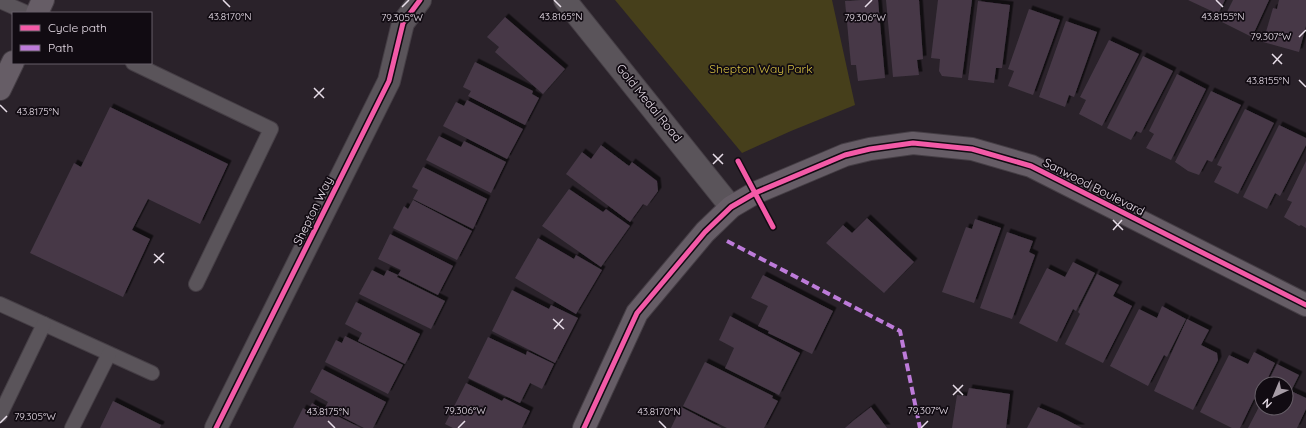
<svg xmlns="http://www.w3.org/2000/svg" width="1306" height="428" viewBox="0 0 1306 428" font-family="Quicksand,sans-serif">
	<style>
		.green { fill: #463f1b }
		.building { fill: #463947; filter: url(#shadow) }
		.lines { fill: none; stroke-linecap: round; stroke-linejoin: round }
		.lane-casing { stroke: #453e45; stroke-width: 16 }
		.street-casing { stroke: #453e45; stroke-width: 24 }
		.secondary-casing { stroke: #453e45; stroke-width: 24 }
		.lane { stroke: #5a545a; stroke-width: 14 }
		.street { stroke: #5a545a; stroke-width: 22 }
		.secondary { stroke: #665d66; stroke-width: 22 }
		.quiet { stroke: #bd7bd9; stroke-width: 4; stroke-dasharray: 8 4; stroke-linecap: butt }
		.cycleway-casing { stroke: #110b12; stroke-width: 8 }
		.cycleway { stroke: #f35aa7; stroke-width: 5 }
		.ticks { fill: none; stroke: #e8dee9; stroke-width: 1.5 }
		.labels { text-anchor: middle; stroke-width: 3.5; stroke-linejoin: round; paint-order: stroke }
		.park-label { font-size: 12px; fill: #d4bf41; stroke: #110b12 }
		.street-label { font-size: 12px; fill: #e8dee9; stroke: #110b12 }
		.ticks-label { font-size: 10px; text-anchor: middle; fill: #e8dee9; stroke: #110b12; stroke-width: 3.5; stroke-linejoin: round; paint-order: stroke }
	</style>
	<defs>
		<filter id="shadow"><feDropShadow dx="3.5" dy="-3.5" stdDeviation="0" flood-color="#0009"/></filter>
	</defs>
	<rect width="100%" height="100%" fill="#2a222a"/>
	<!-- green -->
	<path class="green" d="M 615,0 L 832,0 L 855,105 L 791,131 L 742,153 Z"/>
	<!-- building -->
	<g class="building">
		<path d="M 861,0 L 878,0 L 885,78 L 858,81 L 856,65 L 851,65 L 845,1 Z"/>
		<path d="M 886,0 L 919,0 L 923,59 L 917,60 L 919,75 L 893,77 Z"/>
		<path d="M 938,0 L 972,0 L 962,78 L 942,76 L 939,71 L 940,59 L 931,58 Z"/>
		<path d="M 1188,0 L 1225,0 L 1218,14 Z"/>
		<path d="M 1233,0 L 1269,0 L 1252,37 L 1222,22 Z"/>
		<path d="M 1279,0 L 1306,0 L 1306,26 L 1299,52 L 1263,42 L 1273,8 L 1277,9 Z"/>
		<path d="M 978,1 L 1010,5 L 1002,68 L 996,68 L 994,83 L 968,80 Z"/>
		<path d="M 1029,9 L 1060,20 L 1033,95 L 1008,86 L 1014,71 L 1008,69 Z"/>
		<path d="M 505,17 L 565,69 L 543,94 L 495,52 L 499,47 L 487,37 Z"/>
		<path d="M 1066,21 L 1097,32 L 1074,97 L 1069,95 L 1065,107 L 1039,97 Z"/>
		<path d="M 1109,40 L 1139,54 L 1102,126 L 1079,114 L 1086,100 L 1080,97 Z"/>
		<path d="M 1143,56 L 1173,71 L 1141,133 L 1136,131 L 1131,140 L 1107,128 Z"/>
		<path d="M 475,62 L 533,91 L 532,94 L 539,98 L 525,125 L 468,96 L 471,91 L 463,87 Z"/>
		<path d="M 1177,74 L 1206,89 L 1171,160 L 1146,148 L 1154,134 L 1149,131 Z"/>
		<path d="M 1211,91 L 1241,105 L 1212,162 L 1207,160 L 1199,175 L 1188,171 L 1175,162 Z"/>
		<path d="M 467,100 L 523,129 L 507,159 L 443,126 L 456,102 L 464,106 Z"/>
		<path d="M 110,107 L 228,164 L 200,224 L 148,199 L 132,230 L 150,239 L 123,297 L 30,253 L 74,163 L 81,167 Z"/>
		<path d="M 1245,109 L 1274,123 L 1238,194 L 1214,182 L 1222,167 L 1217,165 Z"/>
		<path d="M 1279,125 L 1306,138 L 1306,145 L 1280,196 L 1275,193 L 1267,209 L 1243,197 Z"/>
		<path d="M 439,136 L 461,147 L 464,141 L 506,162 L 491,193 L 426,160 Z"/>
		<path d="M 601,145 L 629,166 L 632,162 L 657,181 L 658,191 L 647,206 L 643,204 L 630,222 L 566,174 L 582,152 L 591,159 Z"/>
		<path d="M 1306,161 L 1306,228 L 1301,225 L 1299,226 L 1284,217 L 1292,202 L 1287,200 Z"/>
		<path d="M 423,167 L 487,199 L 473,229 L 413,199 L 418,190 L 412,187 Z"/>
		<path d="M 569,189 L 603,212 L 606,209 L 630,226 L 601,267 L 542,226 Z"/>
		<path d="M 413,200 L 472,231 L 457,260 L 393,228 L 404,206 L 408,209 Z"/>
		<path d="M 867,218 L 914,262 L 884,293 L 826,243 L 843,225 L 852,233 Z"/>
		<path d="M 975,219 L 1001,228 L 974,303 L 942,292 L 966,227 L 972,229 Z"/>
		<path d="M 1007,232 L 1033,241 L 1029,252 L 1035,255 L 1012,319 L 980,308 Z"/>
		<path d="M 390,234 L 453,266 L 438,295 L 398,275 L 401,270 L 378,259 Z"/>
		<path d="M 538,238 L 574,259 L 576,255 L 602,270 L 576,314 L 515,278 Z"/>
		<path d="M 1073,262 L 1095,273 L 1076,311 L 1073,309 L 1057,342 L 1019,323 L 1047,268 L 1065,277 Z"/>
		<path d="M 372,270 L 384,276 L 387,270 L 398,275 L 397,277 L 445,301 L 431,329 L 359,294 Z"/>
		<path d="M 1097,274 L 1119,285 L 1113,296 L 1132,306 L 1103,363 L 1065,344 L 1080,314 L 1078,312 Z"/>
		<path d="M 763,275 L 833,311 L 812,354 L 768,333 L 769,331 L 758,326 L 768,306 L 751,298 Z"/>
		<path d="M 512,290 L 549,309 L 551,305 L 578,318 L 555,363 L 492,331 Z"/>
		<path d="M 356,302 L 420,334 L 405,364 L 358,341 L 362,333 L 345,324 Z"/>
		<path d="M 1162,306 L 1186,319 L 1167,357 L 1164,355 L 1148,386 L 1110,366 L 1139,309 L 1157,318 Z"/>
		<path d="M 730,316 L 800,353 L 779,395 L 725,368 L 734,348 L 719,340 Z"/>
		<path d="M 1187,319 L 1209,330 L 1201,345 L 1217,353 L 1218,360 L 1193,410 L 1154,391 Z"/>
		<path d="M 345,336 L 403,365 L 388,394 L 325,362 L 336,340 L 342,343 Z"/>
		<path d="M 488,337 L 526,355 L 527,351 L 554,364 L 542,389 L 530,383 L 520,403 L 468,378 Z"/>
		<path d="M 1254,352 L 1275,363 L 1265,384 L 1262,384 L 1262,390 L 1257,401 L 1254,399 L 1240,428 L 1232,428 L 1200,412 L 1229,355 L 1248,364 Z"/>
		<path d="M 705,362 L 773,396 L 772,398 L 778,401 L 764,428 L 727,428 L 683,406 Z"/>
		<path d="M 1277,364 L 1299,375 L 1291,391 L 1306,398 L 1306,409 L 1297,428 L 1248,428 L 1261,403 L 1258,401 L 1262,394 L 1262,408 L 1286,408 L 1286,384 L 1267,384 Z"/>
		<path d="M 322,369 L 386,402 L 373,428 L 364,428 L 325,408 L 328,402 L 310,392 Z"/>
		<path d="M 466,383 L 502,401 L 504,398 L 530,411 L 522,428 L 453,428 L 445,424 Z"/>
		<path d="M 969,388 L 1010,394 L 1006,428 L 952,428 L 957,395 L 967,396 Z"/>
		<path d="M 113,401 L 161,425 L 160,428 L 100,428 Z"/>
		<path d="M 312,403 L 317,406 L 361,428 L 293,428 L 303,408 L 308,411 Z"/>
		<path d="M 681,407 L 710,422 L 722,428 L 671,428 Z"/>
		<path d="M 871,407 L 887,428 L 845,428 L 853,421 Z"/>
		<path d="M 1038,407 L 1059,416 L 1082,428 L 1027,428 Z"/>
	</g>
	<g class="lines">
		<!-- lane casing -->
		<g class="lane-casing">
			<g id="lane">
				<path d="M 0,1 L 27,13"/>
				<path d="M 133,63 L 271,129 L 196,284"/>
				<path d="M 0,304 L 152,373"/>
				<path d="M 0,415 L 44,324"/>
				<path d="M 72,428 L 109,354"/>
			</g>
		</g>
		<!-- street casing -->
		<g class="street-casing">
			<g id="street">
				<path d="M 565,0 L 731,207"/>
				<path d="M 216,428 L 389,81 L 403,23 L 420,0"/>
			</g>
		</g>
		<!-- secondary casing -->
		<g class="secondary-casing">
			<g id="secondary">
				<path d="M 37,13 L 43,0"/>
				<path d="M 0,89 L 13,62"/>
				<path d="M 584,428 L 637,313 L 705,232 L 731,207 L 755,193 L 845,155 L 870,149 L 913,143 L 972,149 L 1031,166 L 1306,305"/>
			</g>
		</g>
		<!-- lane -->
		<use href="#lane" class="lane"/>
		<!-- street -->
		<use href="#street" class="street"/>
		<!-- secondary -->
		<use href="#secondary" class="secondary"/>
		<!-- quiet -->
		<path class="quiet" d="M 727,241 L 900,331 L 920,428"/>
		<!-- cycleway casing -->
		<g class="cycleway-casing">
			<g id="cycleway">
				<path d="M 738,161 L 773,227"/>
				<path d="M 216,428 L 389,81 L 403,23 L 420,0"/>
				<path d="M 584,428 L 637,313 L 705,232 L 731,207 L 755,193 L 845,155 L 870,149 L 913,143 L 972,149 L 1031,166 L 1306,305"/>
			</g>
		</g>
		<!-- cycleway -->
		<use href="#cycleway" class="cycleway"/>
	</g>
	<!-- ticks -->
	<path class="ticks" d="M 223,0 L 230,7M 554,0 L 561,7M 1216,0 L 1223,7M 402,7 L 409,0M 865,7 L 872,0M 1299,37 L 1306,30M 1272,54 L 1282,64M 1273,64 L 1282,54M 1299,80 L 1306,87M 314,88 L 324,98M 314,98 L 324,88M 0,105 L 7,112M 713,154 L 723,164M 713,164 L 723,154M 1113,220 L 1123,230M 1113,230 L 1122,220M 154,254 L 164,263M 154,263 L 164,253M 553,319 L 564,329M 554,329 L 563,319M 953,385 L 963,395M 953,395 L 963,385M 328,421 L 335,428M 659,421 L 666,428M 0,423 L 7,416M 458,428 L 465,421M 921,428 L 928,421"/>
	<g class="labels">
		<!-- park labels -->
		<g class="park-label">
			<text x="761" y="73">Shepton Way Park</text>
		</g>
		<!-- street labels -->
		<g class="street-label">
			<text transform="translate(649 103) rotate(51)" y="4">Gold Medal Road</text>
			<text transform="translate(1094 187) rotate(27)" y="4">Sanwood Boulevard</text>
			<text transform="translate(313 211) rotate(-64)" y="4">Shepton Way</text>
		</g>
	</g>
	<g class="ticks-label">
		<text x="230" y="20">43.8170°N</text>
		<text x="561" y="20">43.8165°N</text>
		<text x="1223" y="20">43.8155°N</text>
		<text x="402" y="21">79.305°W</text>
		<text x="865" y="21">79.306°W</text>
		<text x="1271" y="40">79.307°W</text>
		<text x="1268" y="84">43.8155°N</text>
		<text x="38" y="115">43.8175°N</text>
		<text x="465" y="414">79.306°W</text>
		<text x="928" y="414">79.307°W</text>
		<text x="328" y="415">43.8175°N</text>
		<text x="659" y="415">43.8170°N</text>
		<text x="35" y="420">79.305°W</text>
	</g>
	<!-- legend -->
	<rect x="12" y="12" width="140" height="52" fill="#110b12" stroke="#675f68"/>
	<rect x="20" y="25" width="20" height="6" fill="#f35aa7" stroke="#675f68"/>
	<text x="48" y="32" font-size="12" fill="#e8dee9">Cycle path</text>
	<rect x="20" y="45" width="20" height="6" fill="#bd7bd9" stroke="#675f68"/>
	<text x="48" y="52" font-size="12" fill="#e8dee9">Path</text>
	<!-- north arrow -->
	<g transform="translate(1274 396) rotate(224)"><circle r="19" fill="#110b12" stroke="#675f68"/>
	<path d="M0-3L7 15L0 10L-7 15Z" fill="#a69ca6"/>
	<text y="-6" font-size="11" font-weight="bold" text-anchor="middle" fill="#e8dee9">N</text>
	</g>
</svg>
